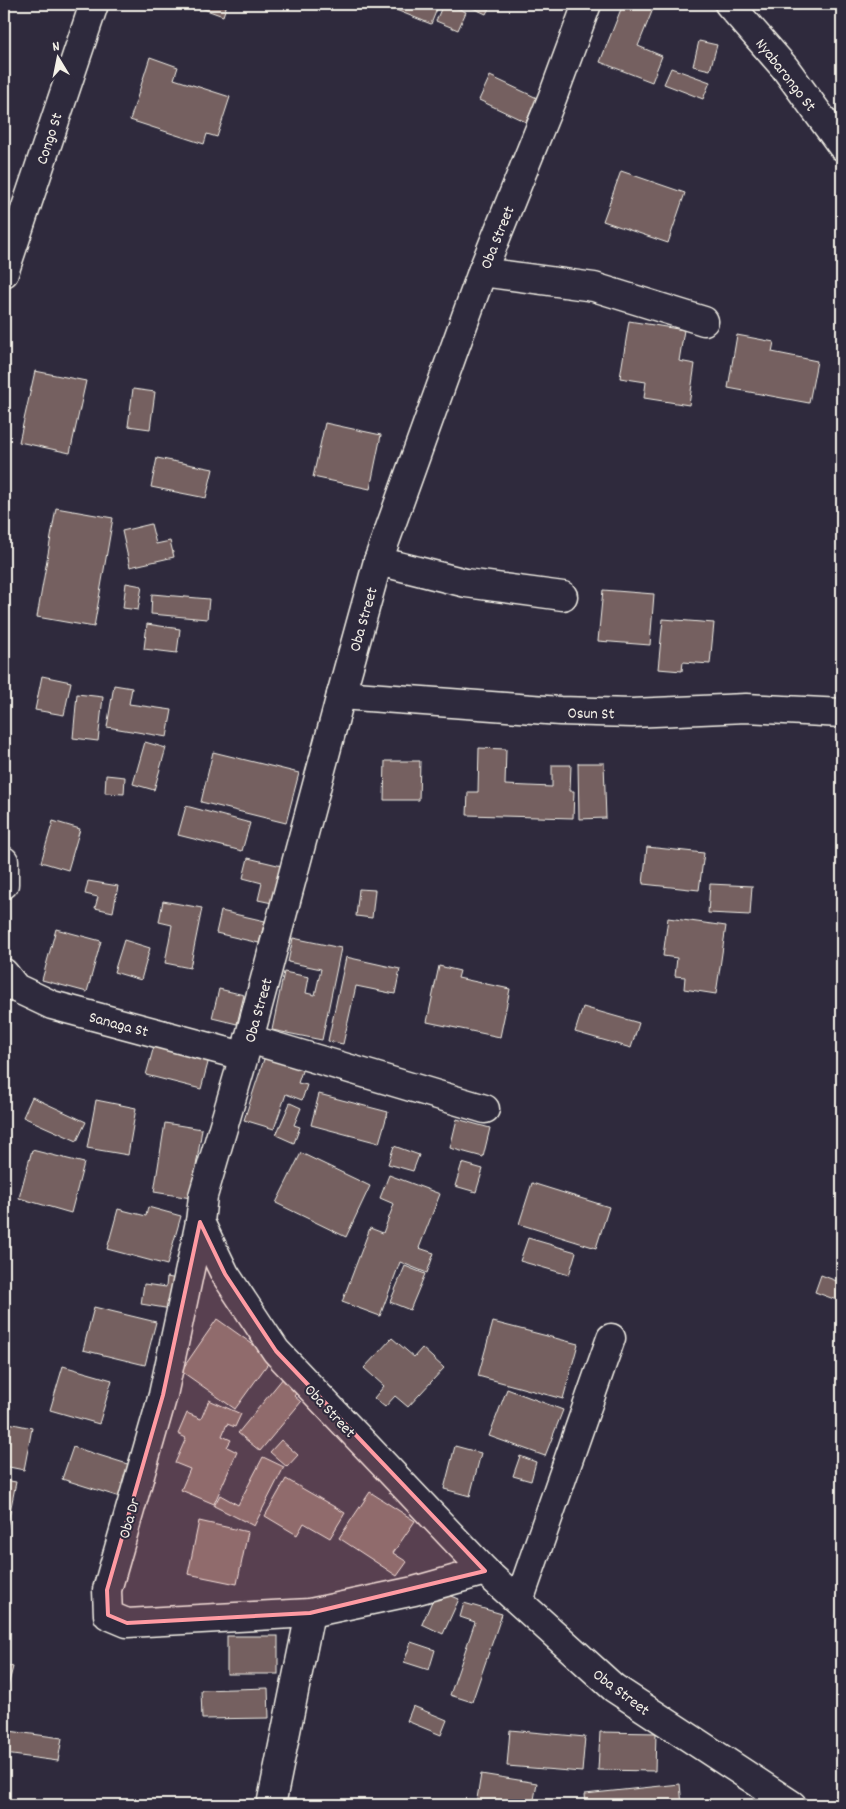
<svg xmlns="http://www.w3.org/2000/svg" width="846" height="1809" viewBox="0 0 846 1809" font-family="Dekko,sans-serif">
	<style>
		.building { fill: #746061; stroke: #f4f1e8 }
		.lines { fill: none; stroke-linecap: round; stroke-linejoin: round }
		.street-casing { stroke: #f4f1e8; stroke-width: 31 }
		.street { stroke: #2f2a3d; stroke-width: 28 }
		.marked { fill: #ff9aa2; fill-opacity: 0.2; stroke: #ff9aa2; stroke-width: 4; stroke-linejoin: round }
		.labels { text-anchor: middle; stroke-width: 4; stroke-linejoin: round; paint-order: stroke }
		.street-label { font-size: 16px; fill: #f4f1e8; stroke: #2f2a3d }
	</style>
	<rect width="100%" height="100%" fill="#2f2a3d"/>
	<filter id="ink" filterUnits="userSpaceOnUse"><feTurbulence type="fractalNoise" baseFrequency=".02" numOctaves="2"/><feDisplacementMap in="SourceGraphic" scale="10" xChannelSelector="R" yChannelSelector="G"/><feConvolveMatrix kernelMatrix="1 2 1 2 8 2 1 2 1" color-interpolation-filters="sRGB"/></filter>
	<g filter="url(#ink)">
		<g class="building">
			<path d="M190 4H227L223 16Z"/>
			<path d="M381 4H439L431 24Z"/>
			<path d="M443 4H448L466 12 458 30 436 21Z"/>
			<path d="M464 4H491L486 14Z"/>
			<path d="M623 4H655L638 46 662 56 652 82 600 62Z"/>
			<path d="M699 41 717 45 710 70 693 66Z"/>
			<path d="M150 57 178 67 174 79 230 97 217 137 207 134 204 144 130 120Z"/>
			<path d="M671 68 710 82 703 99 664 84Z"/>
			<path d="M490 76 537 98 526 122 479 100Z"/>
			<path d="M621 171 685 193 668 243 603 221Z"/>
			<path d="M629 321 684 330 679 361 695 364 689 405 644 398 646 382 620 378Z"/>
			<path d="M737 335 774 342 772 352 817 361 809 403 728 388Z"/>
			<path d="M35 371 86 381 70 453 19 442Z"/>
			<path d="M133 389 155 392 150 429 128 426Z"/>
			<path d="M325 423 381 435 370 489 313 477Z"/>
			<path d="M157 458 213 469 206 498 151 487Z"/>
			<path d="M56 508 113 518 94 627 37 617Z"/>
			<path d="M151 524 156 544 170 541 174 557 130 567 122 531Z"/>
			<path d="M126 583 142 586 138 610 123 608Z"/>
			<path d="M603 590 654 594 650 645 598 641Z"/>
			<path d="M152 594 209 599 207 619 151 614Z"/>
			<path d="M663 619 714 623 710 664 683 662 682 671 658 669Z"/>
			<path d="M147 624 180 629 177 653 144 649Z"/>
			<path d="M42 676 71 682 64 715 35 710Z"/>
			<path d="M114 685 132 688 129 704 172 710 167 737 107 727Z"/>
			<path d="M77 694 103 697 98 741 73 738Z"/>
			<path d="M145 742 166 748 154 790 133 784Z"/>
			<path d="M479 748 506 749 505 785 552 787V765H571L570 791H574L573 818 467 815 468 792H478Z"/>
			<path d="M213 752 299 773 286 823 201 802Z"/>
			<path d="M385 761H420L419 800H384Z"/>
			<path d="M578 763H604L606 818 579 819Z"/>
			<path d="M106 775 125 777 124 794 105 793Z"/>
			<path d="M186 806 250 823 242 851 178 835Z"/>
			<path d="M53 821 80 829 68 870 41 862Z"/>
			<path d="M647 847 704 853 699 890 643 884Z"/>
			<path d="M248 858 286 867 277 904 258 900 262 883 243 878Z"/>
			<path d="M88 881 118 886 113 912 95 908 98 897 85 894Z"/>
			<path d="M710 884 752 886 750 915 708 913Z"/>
			<path d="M359 889 375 890 372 918 356 916Z"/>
			<path d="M163 901 202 908 190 968 165 963 172 925 159 922Z"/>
			<path d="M221 911 265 921 259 943 216 933Z"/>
			<path d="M668 918 726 926 716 994 684 989 685 977 675 976 677 958 663 956Z"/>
			<path d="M56 929 101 941 87 992 42 980Z"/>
			<path d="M293 938 341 948 322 1040 272 1030 284 972 309 977 306 993 315 995 321 969 288 962Z"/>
			<path d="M124 940 150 948 141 980 114 972Z"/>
			<path d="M346 957 400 969 395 994 356 986 343 1044 328 1041Z"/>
			<path d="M439 966 460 971 458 978 510 989 500 1037 427 1022Z"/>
			<path d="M219 989 244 995 237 1024 212 1018Z"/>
			<path d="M583 1007 639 1023 631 1048 575 1032Z"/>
			<path d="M154 1046 209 1059 201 1089 146 1075Z"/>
			<path d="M266 1053 304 1065 298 1083 307 1085 302 1100 286 1094 274 1129 244 1120Z"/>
			<path d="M319 1094 388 1112 379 1143 311 1125Z"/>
			<path d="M32 1097 86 1122 77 1141 23 1117Z"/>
			<path d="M96 1100 136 1108 128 1155 87 1148Z"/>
			<path d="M290 1103 301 1108 294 1125 300 1127 294 1143 276 1135Z"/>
			<path d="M457 1119 490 1128 483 1157 450 1148Z"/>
			<path d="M165 1123 202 1129 191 1198 154 1192Z"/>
			<path d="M394 1146 419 1155 413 1171 388 1164Z"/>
			<path d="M32 1150 84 1163 71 1213 19 1198Z"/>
			<path d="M301 1153 370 1186 346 1237 276 1203Z"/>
			<path d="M462 1163 483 1169 476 1192 455 1186Z"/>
			<path d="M389 1175 440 1194 419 1248 434 1253 427 1273 400 1262 380 1316 342 1302 370 1228 383 1233 394 1204 380 1198Z"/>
			<path d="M532 1183 609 1207 596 1248 519 1224Z"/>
			<path d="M148 1207 181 1216 167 1265 107 1249 118 1209 146 1216Z"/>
			<path d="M528 1238 576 1252 569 1275 520 1261Z"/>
			<path d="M405 1266 425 1274 410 1310 390 1302Z"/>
			<path d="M821 1275 842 1283V1302L815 1292Z"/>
			<path d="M167 1277 182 1280 177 1310 141 1304 144 1284 166 1287Z"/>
			<path d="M94 1307 156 1322 145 1365 83 1350Z"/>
			<path d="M217 1319 272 1358 235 1409 181 1371Z"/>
			<path d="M493 1322 578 1344 563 1399 478 1376Z"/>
			<path d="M392 1338 414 1357 422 1348 444 1368 408 1407 395 1396 385 1407 374 1398 384 1386 364 1368Z"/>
			<path d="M63 1366 112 1380 99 1424 50 1410Z"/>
			<path d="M288 1372 303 1385 294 1396 301 1402 260 1451 238 1433Z"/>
			<path d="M507 1389 563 1410 545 1456 489 1436Z"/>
			<path d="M209 1400 241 1414 235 1427 227 1424 222 1436 231 1440 227 1447 237 1452 214 1504 181 1490 190 1469 175 1463 186 1438 178 1434 187 1413 201 1419Z"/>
			<path d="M4 1422 32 1428 24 1470 4 1466Z"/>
			<path d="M281 1440 298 1455 287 1467 270 1452Z"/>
			<path d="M455 1446 481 1453 470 1496 444 1489Z"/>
			<path d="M73 1447 134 1466 123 1498 62 1479Z"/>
			<path d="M520 1456 536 1462 531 1481 513 1476Z"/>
			<path d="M263 1457 284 1467 254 1526 214 1506 220 1495 238 1505Z"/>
			<path d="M286 1479 345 1513 330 1538 304 1523 297 1535 265 1516Z"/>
			<path d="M4 1480 16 1482 4 1542Z"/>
			<path d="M370 1492 415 1521 393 1553 407 1562 397 1576 339 1538Z"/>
			<path d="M199 1521 248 1532 237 1584 188 1574Z"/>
			<path d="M437 1590 459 1599 443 1634 422 1624Z"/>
			<path d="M464 1603 502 1614 472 1702 450 1695 475 1622 460 1617Z"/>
			<rect x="227" y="1636" width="51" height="38"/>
			<path d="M411 1642 435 1650 429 1670 404 1662Z"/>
			<path d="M4 1664 13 1667 8 1686 4 1684Z"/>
			<path d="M268 1688 269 1718 202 1719 201 1690Z"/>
			<path d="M413 1706 447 1720 441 1735 407 1721Z"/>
			<path d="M510 1730 585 1737 582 1772 507 1766Z"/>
			<path d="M9 1731 62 1738 58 1761 5 1754Z"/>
			<path d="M600 1732 656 1733 655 1771 598 1770Z"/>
			<path d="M481 1774 537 1783 533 1805H476Z"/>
			<path d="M680 1784 682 1805H586L585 1794Z"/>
		</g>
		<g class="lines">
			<g class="street-casing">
				<g id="street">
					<path d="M587 4 553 96 482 272 378 561 341 695 249 1039 203 1196 200 1222 225 1274 276 1351 485 1571 614 1688 792 1805"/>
					<path d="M729 4 785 68 842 146"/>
					<path d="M482 272 594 287 704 321"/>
					<path d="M4 273 94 4"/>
					<path d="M378 561 466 583 563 596"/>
					<path d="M341 695 560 711 632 713 746 708 842 713"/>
					<path d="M4 861V884"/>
					<path d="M4 973 16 988 52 1005 243 1056"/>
					<path d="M249 1039 485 1109"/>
					<path d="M200 1222 163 1395 107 1590 108 1615 127 1623 310 1613 414 1591 485 1571"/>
					<path d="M519 1601 611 1338"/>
					<path d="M271 1805 310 1613"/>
				</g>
			</g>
			<use href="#street" class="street"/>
		</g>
	</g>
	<path class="marked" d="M200 1222 225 1274 276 1351 485 1571 310 1613 127 1623 108 1615 107 1590 163 1395Z"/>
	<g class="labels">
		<g class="street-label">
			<text transform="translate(787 74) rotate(52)" y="6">Nyabarongo St</text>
			<text transform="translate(48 138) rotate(-72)" y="6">Congo St</text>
			<text transform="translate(496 237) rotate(-68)" y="6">Oba Street</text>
			<text transform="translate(362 619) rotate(-74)" y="6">Oba Street</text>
			<text transform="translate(591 712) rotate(1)" y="6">Osun St</text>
			<text transform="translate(257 1010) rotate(-74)" y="6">Oba Street</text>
			<text transform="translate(119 1023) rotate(15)" y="6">Sanaga St</text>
			<text transform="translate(331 1410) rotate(47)" y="6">Oba Street</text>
			<text transform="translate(128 1518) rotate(-74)" y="6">Oba Dr</text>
			<text transform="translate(622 1691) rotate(37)" y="6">Oba Street</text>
		</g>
	</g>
	<rect width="846" height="1809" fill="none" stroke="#2f2a3d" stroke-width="20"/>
	<rect x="10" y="10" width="826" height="1789" fill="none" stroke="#f4f1e8" stroke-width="2" filter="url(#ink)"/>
	<g transform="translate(58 58) rotate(350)" stroke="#2f2a3d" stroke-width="4" paint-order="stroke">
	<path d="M0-4L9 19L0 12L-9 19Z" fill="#f4f1e8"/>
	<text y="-8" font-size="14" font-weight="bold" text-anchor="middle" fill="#f4f1e8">N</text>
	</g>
</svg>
